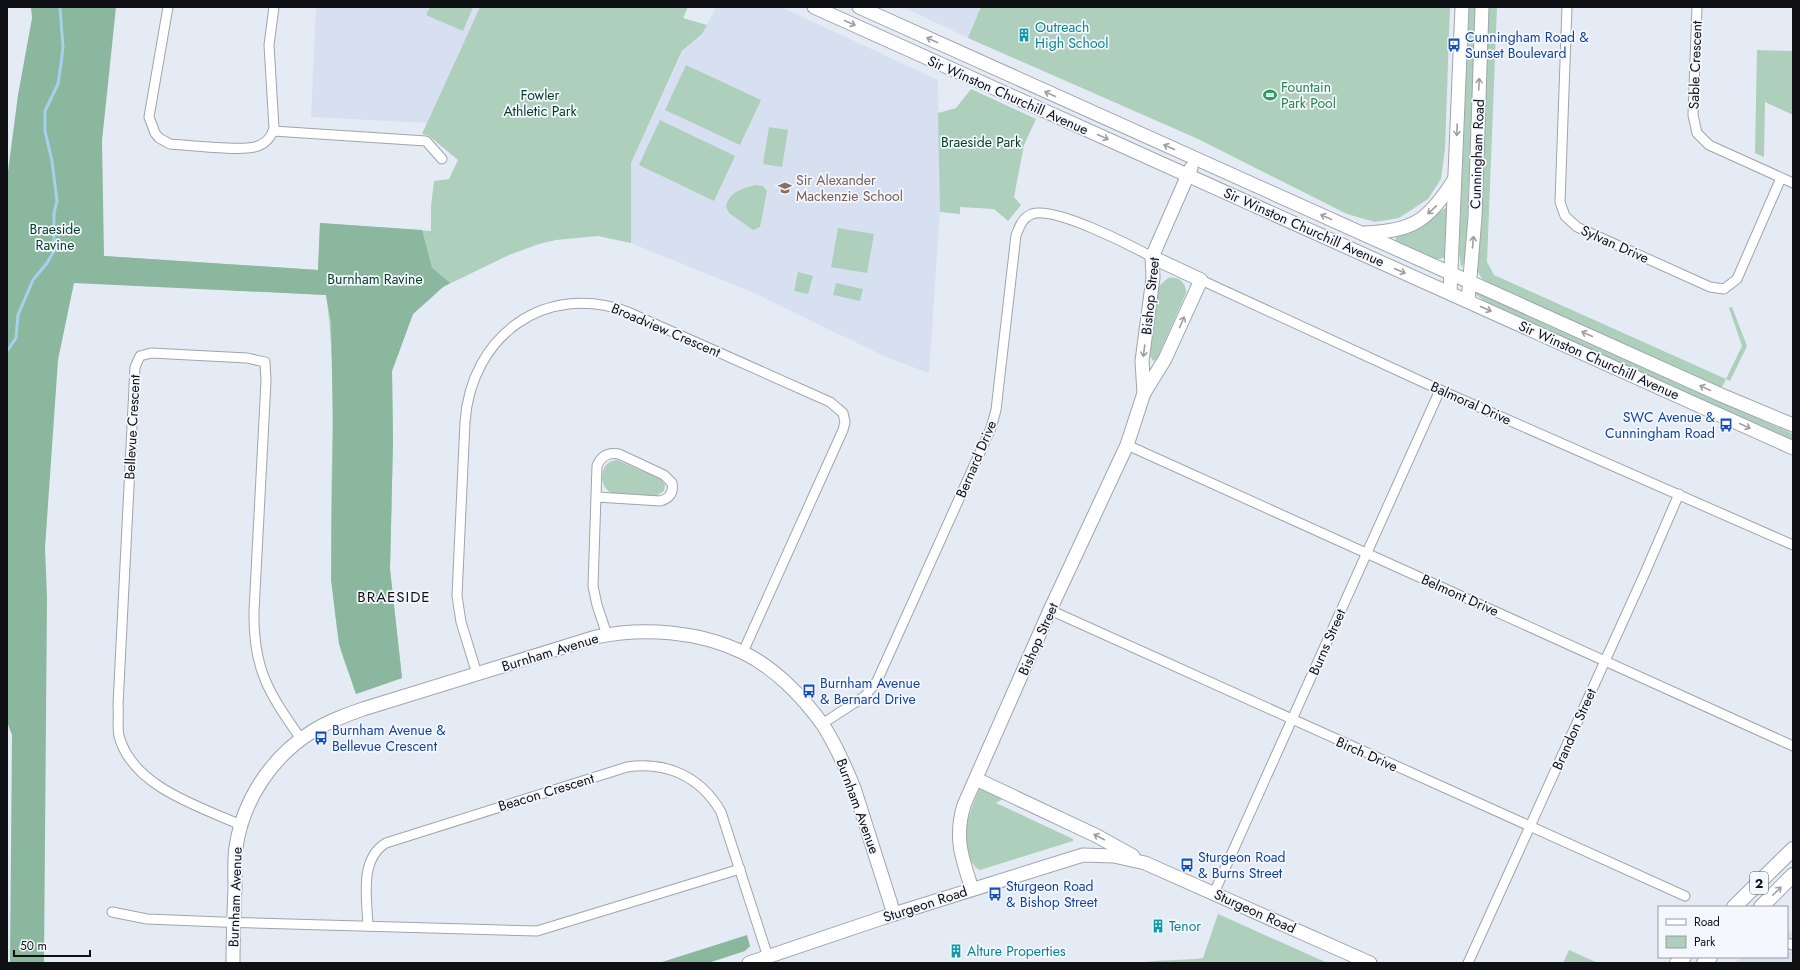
<svg xmlns="http://www.w3.org/2000/svg" width="1800" height="970" viewBox="0 0 1800 970" font-family="Jost,sans-serif">
	<style>
		.built { fill: #d6e0f1 }
		.green { fill: #adcfbb }
		.forest { fill: #8bb79e }
		.lines { fill: none; stroke-linecap: round; stroke-linejoin: round }
		.stream { stroke: #a6d1ec; stroke-width: 3 }
		.street-casing { stroke: #9fa4ae; stroke-width: 11 }
		.secondary-casing { stroke: #9fa4ae; stroke-width: 15 }
		.primary-casing { stroke: #9fa4ae; stroke-width: 16 }
		.street { stroke: #fff; stroke-width: 9 }
		.secondary { stroke: #fff; stroke-width: 13 }
		.primary { stroke: #fff; stroke-width: 14 }
		.oneway { stroke: #9f9fa1 }
		.labels { text-anchor: middle; stroke-width: 3.5; stroke-linejoin: round; paint-order: stroke }
		.shield { fill: #f4f8fe; stroke: #54565a; stroke-width: 1 }
		.shield-label { font-size: 13px; font-weight: bold; fill: #0f1014 }
		.culture-label { font-size: 14px; fill: #0d838f; stroke: #f4f8fe; text-anchor: start }
		.transit-label { font-size: 14px; fill: #164399; stroke: #f4f8fe; text-anchor: start }
		.street-label { font-size: 14px; fill: #0f1014; stroke: #f4f8fe }
		.leisure-label { font-size: 14px; fill: #27864d; stroke: #f4f8fe; text-anchor: start }
		.park-label { font-size: 14px; fill: #013d25; stroke: #f4f8fe }
		.education-label { font-size: 14px; fill: #785e54; stroke: #f4f8fe; text-anchor: start }
		.neighbourhood-label { font-size: 15px; letter-spacing: 1px; fill: #0f1014; stroke: #f4f8fe }
	</style>
	<rect width="100%" height="100%" fill="#e5ebf5"/>
	<g class="built">
		<path d="M316 7H480L427 123 311 117Z"/>
		<path d="M716 7H781L938 80 940 212 929 373 886 357 754 293 631 243V163L683 51 702 34Z"/>
		<path d="M903 7H1083L1081 87 968 38Z"/>
		<path d="M1787 930 1793 932V963H1735L1741 957H1787Z"/>
	</g>
	<g class="green">
		<path d="M430 7H473L463 31 426 15Z"/>
		<path d="M480 7H688L683 18 707 25 702 34 682 51 631 163V243L598 236 556 240 539 244 509 255 443 287 413 314 392 371 393 441 390 569 402 678 356 694C351 677 342 659 339 642 320 527 343 410 326 295L93 283 104 256 318 270 320 223 431 231V206L434 181 449 179 458 160 428 135 422 134Z"/>
		<path d="M981 7H1450L1445 149 1441 179 1428 199 1399 218 1375 222 1347 214 1198 139 968 38Z"/>
		<path d="M1469 7H1476L1466 254 1463 265 1461 267 1459 252Z"/>
		<path d="M1487 7H1497L1487 262 1494 275 1726 379 1742 346 1729 308 1732 307 1747 346 1730 381 1726 379 1721 389 1488 284 1483 280 1478 272Z"/>
		<path d="M1757 50 1793 51V115L1765 102 1764 157 1755 153Z"/>
		<path d="M686 65 761 100 740 145 665 110Z"/>
		<path d="M971 89 1036 119 1024 145 1014 197 1021 205 1008 221 994 209 960 207V214L940 212 938 113 956 108Z"/>
		<path d="M660 120 735 156 714 201 639 165Z"/>
		<path d="M769 127 788 130 782 167 763 164Z"/>
		<path d="M755 185 763 186 767 191 760 227 753 230 729 213 726 207C729 192 741 189 755 185Z"/>
		<path d="M1448 206 1446 255 1443 258 1435 260 1395 241 1397 235 1429 220Z"/>
		<path d="M838 228 874 234 867 273 831 267Z"/>
		<path d="M798 272 813 276 808 294 794 291Z"/>
		<path d="M1168 278C1178 276 1186 282 1186 293L1157 359 1153 361 1150 356 1159 286Z"/>
		<path d="M836 283 863 289 860 301 833 295Z"/>
		<path d="M1472 289 1793 434V441L1488 304 1473 292Z"/>
		<path d="M617 460 661 479 665 485 664 491 656 496 615 494C597 490 598 461 617 460Z"/>
		<path d="M980 787 1004 798 996 803 1073 839V841L980 870C973 867 970 859 968 852 963 824 970 813 980 787Z"/>
		<path d="M1218 914 1323 961 1327 963H1139C1160 959 1182 961 1203 958Z"/>
		<path d="M1569 950 1598 963H1563Z"/>
	</g>
	<g class="forest">
		<path d="M31 7H116L102 141 104 256 318 270 320 223 422 230 432 268 450 283 443 287 413 314 392 371 393 441 390 569 402 678 356 694 339 644 331 580 333 426 331 322 326 295 74 283 58 360 45 548 47 597 44 963H10L12 735 7 722V179L18 95 32 18Z"/>
		<path d="M747 935 750 946 745 951 708 963H659Z"/>
	</g>
	<g class="lines">
		<path class="stream" d="M7 351 16 338 18 315 33 280 47 263 54 251V213L57 201 52 161 45 131V111L58 84 61 64 63 47 60 7"/>
		<g class="street-casing">
			<g id="street">
				<path d="M168 7 149 117 155 133 159 138 170 144C187 145 245 152 258 146 266 143 272 136 274 128L269 45 274 7"/>
				<path d="M1567 7 1560 202 1565 216 1577 227 1710 287 1724 289 1737 279 1781 178"/>
				<path d="M1697 7 1693 115 1697 133 1709 145 1793 183"/>
				<path d="M273 131 426 141 442 159"/>
				<path d="M1201 280 1440 390 1793 545"/>
				<path d="M1127 445 1793 746"/>
				<path d="M597 497 660 501C669 499 674 493 672 483L664 475 619 454C608 452 601 456 597 466L593 586 597 605 607 635"/>
				<path d="M1050 610 1685 896"/>
				<path d="M477 674 461 622 457 596 465 422C471 336 545 281 628 312L830 402 843 413 845 422 843 430 743 652"/>
				<path d="M822 724 865 696 877 681 991 428 996 410 1016 235C1020 226 1022 218 1032 214 1054 206 1130 245 1152 257"/>
				<path d="M241 825C198 806 132 786 119 736 117 726 119 715 118 705L135 367 140 356 151 353 247 358 265 362 266 381 254 611C253 670 269 693 301 739"/>
				<path d="M1214 893 1440 390"/>
				<path d="M112 912 147 919 221 922 537 931 740 869"/>
				<path d="M368 926C367 899 359 859 386 843L627 767C667 761 701 777 721 812L768 957"/>
				<path d="M1787 943 1793 945"/>
				<path d="M1468 963 1644 575 1679 494"/>
			</g>
		</g>
		<g class="secondary-casing">
			<g id="secondary">
				<path d="M814 7 1793 448"/>
				<path d="M859 7 1721 395 1793 425"/>
				<path d="M1365 233C1413 231 1428 221 1454 180"/>
				<path d="M1450 293 1462 7"/>
				<path d="M1468 301 1475 217 1482 7"/>
				<path d="M1144 393 1142 361 1153 278 1152 257 1191 168"/>
				<path d="M976 779 1097 836 1133 856"/>
				<path d="M972 889C962 858 954 838 964 805L1050 610 1127 445 1144 393 1165 359 1201 280 1152 257"/>
				<path d="M233 963C233 938 234 912 235 887 235 874 234 860 236 847 243 800 272 756 313 731 329 721 346 715 363 709L596 637C643 627 698 631 742 652 774 667 803 697 823 725 836 745 845 766 854 788L894 914"/>
				<path d="M749 963 894 914 1083 855 1114 856 1145 863 1370 963"/>
			</g>
		</g>
		<g class="primary-casing">
			<g id="primary">
				<path d="M1734 907 1793 849"/>
				<path d="M1761 907 1793 875"/>
				<path d="M1677 963 1684 957"/>
				<path d="M1704 963 1710 957"/>
			</g>
		</g>
		<use href="#street" class="street"/>
		<use href="#secondary" class="secondary"/>
		<use href="#primary" class="primary"/>
	</g>
	<defs><path id="oneway-shaft" d="M-6 0H5M1.5-3L5.5 0L1.5 3" fill="none" stroke-width="1.6" stroke-linecap="round" stroke-linejoin="round"/></defs>
	<g class="oneway">
		<use href="#oneway-shaft" transform="translate(850 23) rotate(24)"/>
		<use href="#oneway-shaft" transform="translate(932 40) rotate(-156)"/>
		<use href="#oneway-shaft" transform="translate(1479 84) rotate(-88)"/>
		<use href="#oneway-shaft" transform="translate(1050 94) rotate(-156)"/>
		<use href="#oneway-shaft" transform="translate(1457 130) rotate(92)"/>
		<use href="#oneway-shaft" transform="translate(1103 137) rotate(24)"/>
		<use href="#oneway-shaft" transform="translate(1169 147) rotate(-156)"/>
		<use href="#oneway-shaft" transform="translate(1432 210) rotate(137)"/>
		<use href="#oneway-shaft" transform="translate(1326 217) rotate(-156)"/>
		<use href="#oneway-shaft" transform="translate(1473 242) rotate(-85)"/>
		<use href="#oneway-shaft" transform="translate(1400 271) rotate(24)"/>
		<use href="#oneway-shaft" transform="translate(1486 309) rotate(24)"/>
		<use href="#oneway-shaft" transform="translate(1182 322) rotate(-66)"/>
		<use href="#oneway-shaft" transform="translate(1587 334) rotate(-156)"/>
		<use href="#oneway-shaft" transform="translate(1144 351) rotate(97)"/>
		<use href="#oneway-shaft" transform="translate(1705 388) rotate(-155)"/>
		<use href="#oneway-shaft" transform="translate(1745 426) rotate(25)"/>
		<use href="#oneway-shaft" transform="translate(1099 837) rotate(-152)"/>
		<use href="#oneway-shaft" transform="translate(1777 891) rotate(-45)"/>
	</g>
	<defs>
		<g id="building-bare" transform="scale(1.08)"><path d="M-4-6H4V6H1V3H-1V6H-4ZM-2.5-4.3h1.7v1.8h-1.7ZM.8-4.3h1.7v1.8H.8ZM-2.5-1h1.7V.8h-1.7ZM.8-1h1.7V.8H.8Z" fill="#0f9aa8" stroke="#f4f8fe" stroke-width="2.5" paint-order="stroke"/></g>
		<g id="bus-bare" transform="scale(1.08)"><path d="M-5-6H5V4H4V6H2V4H-2V6H-4V4H-5ZM-3.5-4V0h7V-4ZM-3.5 1.2v1.5H-2V1.2ZM2 1.2v1.5H3.5V1.2Z" fill="#1a4fb4" stroke="#f4f8fe" stroke-width="2.5" paint-order="stroke"/></g>
		<g id="stadium-bare" transform="scale(1.08)"><path d="M0-5a6.5 5 0 1 0 0 10a6.5 5 0 1 0 0-10ZM-3.5-1.8h7v3.6h-7Z" fill="#2e9e5b" stroke="#f4f8fe" stroke-width="2.5" paint-order="stroke"/></g>
		<g id="school-bare" transform="scale(1.08)"><path d="M0-5L7-2L0 1L-7-2ZM-4 1L0 2.5L4 1V4Q0 6-4 4Z" fill="#8d6e63" stroke="#f4f8fe" stroke-width="2.5" paint-order="stroke"/></g>
	</defs>
	<g fill-rule="evenodd">
		<use href="#building-bare" x="1024" y="35"/>
		<use href="#bus-bare" x="1454" y="45"/>
		<use href="#stadium-bare" x="1270" y="95"/>
		<use href="#school-bare" x="785" y="188"/>
		<use href="#bus-bare" x="1726" y="425"/>
		<use href="#bus-bare" x="809" y="691"/>
		<use href="#bus-bare" x="321" y="738"/>
		<use href="#bus-bare" x="1187" y="865"/>
		<use href="#bus-bare" x="995" y="894"/>
		<use href="#building-bare" x="1158" y="926"/>
		<use href="#building-bare" x="956" y="951"/>
	</g>
	<g class="labels">
		<rect class="shield" x="1750" y="872" width="18" height="22" rx="3"/>
		<g class="shield-label">
			<text x="1759" y="888">2</text>
		</g>
		<g class="culture-label">
			<text x="1035" y="32">Outreach<tspan x="1035" dy="16">High School</tspan></text>
			<text x="1169" y="931">Tenor</text>
			<text x="967" y="956">Alture Properties</text>
		</g>
		<g class="transit-label">
			<text x="1465" y="42">Cunningham Road &amp;<tspan x="1465" dy="16">Sunset Boulevard</tspan></text>
			<text x="1715" y="422" text-anchor="end">SWC Avenue &amp;<tspan x="1715" dy="16">Cunningham Road</tspan></text>
			<text x="820" y="688">Burnham Avenue<tspan x="820" dy="16">&amp; Bernard Drive</tspan></text>
			<text x="332" y="735">Burnham Avenue &amp;<tspan x="332" dy="16">Bellevue Crescent</tspan></text>
			<text x="1198" y="862">Sturgeon Road<tspan x="1198" dy="16">&amp; Burns Street</tspan></text>
			<text x="1006" y="891">Sturgeon Road<tspan x="1006" dy="16">&amp; Bishop Street</tspan></text>
		</g>
		<g class="street-label">
			<text transform="translate(1695 65) rotate(-88)" y="5">Sable Crescent</text>
			<text transform="translate(1008 95) rotate(24)" y="5">Sir Winston Churchill Avenue</text>
			<text transform="translate(1477 154) rotate(-88)" y="5">Cunningham Road</text>
			<text transform="translate(1304 227) rotate(24)" y="5">Sir Winston Churchill Avenue</text>
			<text transform="translate(1615 244) rotate(24)" y="5">Sylvan Drive</text>
			<text transform="translate(1150 296) rotate(-84)" y="5">Bishop Street</text>
			<text transform="translate(666 330) rotate(23)" y="5">Broadview Crescent</text>
			<text transform="translate(1599 360) rotate(24)" y="5">Sir Winston Churchill Avenue</text>
			<text transform="translate(1471 403) rotate(24)" y="5">Balmoral Drive</text>
			<text transform="translate(132 427) rotate(-87)" y="5">Bellevue Crescent</text>
			<text transform="translate(976 459) rotate(-67)" y="5">Bernard Drive</text>
			<text transform="translate(1460 595) rotate(24)" y="5">Belmont Drive</text>
			<text transform="translate(1038 639) rotate(-66)" y="5">Bishop Street</text>
			<text transform="translate(1327 642) rotate(-66)" y="5">Burns Street</text>
			<text transform="translate(550 652) rotate(-17)" y="5">Burnham Avenue</text>
			<text transform="translate(1574 729) rotate(-66)" y="5">Brandon Street</text>
			<text transform="translate(1367 754) rotate(24)" y="5">Birch Drive</text>
			<text transform="translate(546 792) rotate(-17)" y="5">Beacon Crescent</text>
			<text transform="translate(858 806) rotate(70)" y="5">Burnham Avenue</text>
			<text transform="translate(235 897) rotate(-88)" y="5">Burnham Avenue</text>
			<text transform="translate(925 904) rotate(-18)" y="5">Sturgeon Road</text>
			<text transform="translate(1255 911) rotate(24)" y="5">Sturgeon Road</text>
		</g>
		<g class="leisure-label">
			<text x="1281" y="92">Fountain<tspan x="1281" dy="16">Park Pool</tspan></text>
		</g>
		<g class="park-label">
			<text x="540" y="100">Fowler<tspan x="540" dy="16">Athletic Park</tspan></text>
			<text x="981" y="147">Braeside Park</text>
			<text x="55" y="234">Braeside<tspan x="55" dy="16">Ravine</tspan></text>
			<text x="375" y="284">Burnham Ravine</text>
		</g>
		<g class="education-label">
			<text x="796" y="185">Sir Alexander<tspan x="796" dy="16">Mackenzie School</tspan></text>
		</g>
		<g class="neighbourhood-label">
			<text x="394" y="602">BRAESIDE</text>
		</g>
	</g>
	<rect width="1800" height="970" fill="none" stroke="#0f1014" stroke-width="16"/>
	<rect x="1658" y="906" width="130" height="52" fill="#f4f8fe" stroke="#989ba0"/>
	<rect x="1666" y="919" width="20" height="6" fill="#ffffff" stroke="#989ba0"/>
	<text x="1694" y="926" font-size="12" fill="#0f1014">Road</text>
	<rect x="1666" y="936" width="20" height="12" fill="#adcfbb" stroke="#989ba0"/>
	<text x="1694" y="946" font-size="12" fill="#0f1014">Park</text>
	<path d="M14 950v6h76v-6" fill="none" stroke="#0f1014" stroke-width="2"/>
	<text x="20" y="950" font-size="12" fill="#0f1014" stroke="#f4f8fe" stroke-width="3" paint-order="stroke">50 m</text>
</svg>
